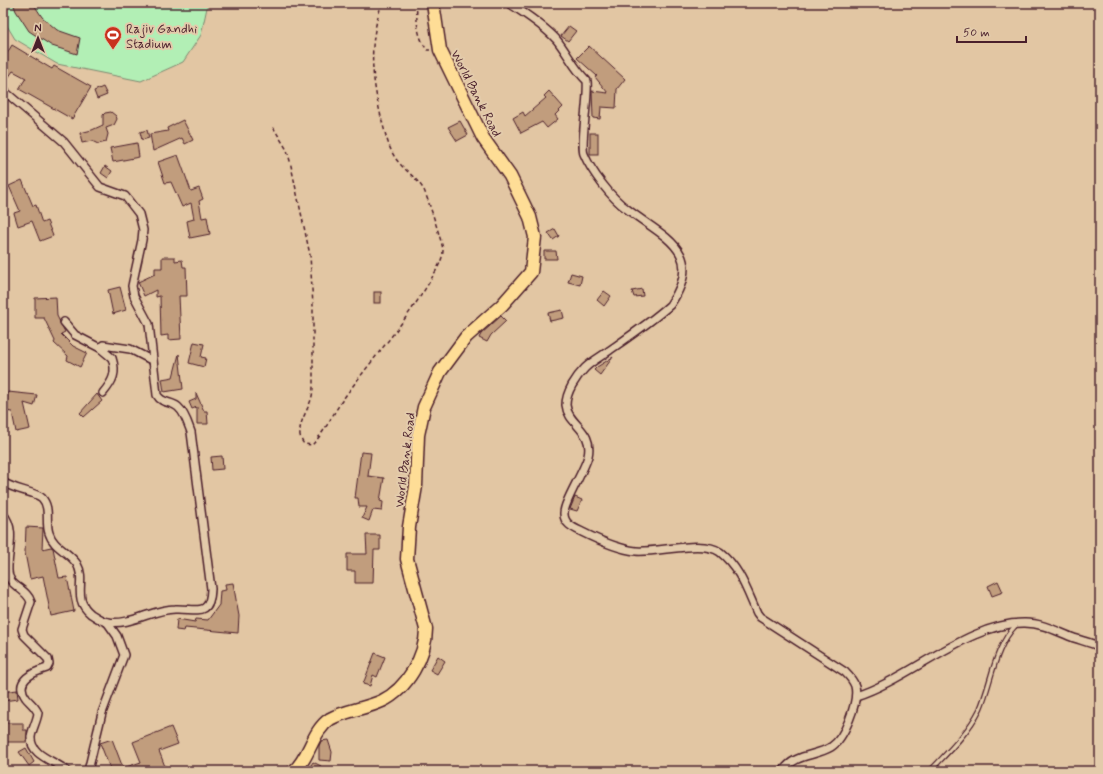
<svg xmlns="http://www.w3.org/2000/svg" width="1103" height="774" viewBox="0 0 1103 774" font-family="Mynerve,sans-serif">
	<style>
		.green { fill: #b2efb5; stroke: #7e8770 }
		.building { fill: #c19d7d; stroke: #4a1f2b }
		.lines { fill: none; stroke-linecap: round; stroke-linejoin: round }
		.service-casing { stroke: #4a1f2b; stroke-width: 6 }
		.minor-casing { stroke: #4a1f2b; stroke-width: 10 }
		.primary-casing { stroke: #4a1f2b; stroke-width: 15 }
		.path { stroke: #4a1f2b; stroke-width: 1.5; stroke-dasharray: 4 3; stroke-linecap: butt }
		.service { stroke: #e3cbab; stroke-width: 3.5 }
		.minor { stroke: #e3cbab; stroke-width: 7 }
		.primary { stroke: #fedd96; stroke-width: 12 }
		.labels { text-anchor: middle; stroke-width: 4; stroke-linejoin: round; paint-order: stroke }
		.poi-label { font-size: 13px; fill: #4a1f2b; stroke: #e3cbab; text-anchor: start }
		.street-label { font-size: 13px; fill: #4a1f2b; stroke: #e3cbab }
	</style>
	<rect width="100%" height="100%" fill="#e2c6a3"/>
	<filter id="ink" filterUnits="userSpaceOnUse"><feTurbulence type="fractalNoise" baseFrequency=".025" numOctaves="2"/><feDisplacementMap in="SourceGraphic" scale="8" xChannelSelector="R" yChannelSelector="G"/><feConvolveMatrix kernelMatrix="1 2 1 2 8 2 1 2 1" color-interpolation-filters="sRGB"/></filter>
	<g filter="url(#ink)">
		<path class="green" d="M3 3H208L201 35 183 62 141 81 57 64 15 39 3 19Z"/>
		<g class="building">
			<path d="M13 3H33L42 17 57 30 80 38 77 54 52 46 29 31 16 11Z"/>
			<path d="M569 26 576 31 568 41 561 36Z"/>
			<path d="M12 45 52 69 54 66 91 87 72 119 19 89 26 78 13 71 3 85V60Z"/>
			<path d="M589 46 625 79 617 89 616 108 601 107 600 119 593 118 592 91 608 93 595 77 597 76 577 58Z"/>
			<path d="M103 87 107 95 97 99 94 91Z"/>
			<path d="M549 91 563 107 555 115 558 119 547 128 542 122 521 133 513 118 523 112 525 116 546 98 544 96Z"/>
			<path d="M111 112 116 116 117 119 114 125 106 128 108 134 106 142 98 144 92 141 82 143 80 133 92 130 103 125V115L105 113Z"/>
			<path d="M183 120 193 140 185 144 182 138 153 151 150 134 168 131 167 128Z"/>
			<path d="M460 121 468 135 457 141 448 127Z"/>
			<path d="M147 130 149 138 142 140 140 132Z"/>
			<rect x="590" y="133" width="8" height="21"/>
			<path d="M137 143 139 157 113 162 110 148Z"/>
			<path d="M178 155 191 191 199 188 203 199 199 201 202 218 207 217 210 234 190 238 187 221 194 219 191 203 182 207 171 182 165 183 158 162Z"/>
			<path d="M105 166 112 171 108 178 101 173Z"/>
			<path d="M22 180 33 206 36 205 42 223 47 221 53 236 40 241 32 221 18 226 14 213 20 211 9 186Z"/>
			<path d="M555 229 559 236 553 240 548 233Z"/>
			<path d="M544 251H556L557 259H544Z"/>
			<path d="M162 257H175V261L182 260 183 267H186L187 296H179L181 339 168 340V335L161 336 160 296 156 297V290L144 296 138 282 155 274V268H162Z"/>
			<path d="M571 273 582 276 580 285 568 282Z"/>
			<path d="M120 287 126 310 113 314 108 290Z"/>
			<path d="M642 289 643 296 634 297 632 291Z"/>
			<path d="M604 291 611 296 604 306 597 300Z"/>
			<rect x="374" y="292" width="7" height="11"/>
			<path d="M56 297 57 316 65 332 61 334 73 346 87 353 80 367 67 360 68 356 54 343 55 341 44 318H35V298Z"/>
			<path d="M562 310 564 318 550 321 548 313Z"/>
			<path d="M501 316 506 321 491 335 487 342 479 338 481 334Z"/>
			<path d="M194 342 204 344 201 357 206 358 204 367 189 363Z"/>
			<path d="M179 354 183 389 164 392 162 379 173 377Z"/>
			<path d="M613 357 600 375 594 370 597 367Z"/>
			<path d="M8 392 37 395 34 406 24 403 30 429 16 432 12 412 5 411Z"/>
			<path d="M196 393 204 411H207L208 424H197V407L192 409 189 402 196 399Z"/>
			<path d="M97 394 102 401 84 417 80 413Z"/>
			<path d="M361 452 371 453 368 476 384 478 380 501 383 502 382 511 373 510 369 521 362 518 367 507H359L358 498H355Z"/>
			<path d="M222 456 223 469 212 470 211 457Z"/>
			<path d="M575 497 582 500 577 511 570 509Z"/>
			<path d="M26 527 43 528 42 549 51 547 53 548 59 578 67 577 74 611 51 616 43 576 30 579 25 553Z"/>
			<path d="M366 535H380V550H374L373 583H355V571H347V554H367Z"/>
			<path d="M998 581 1003 592 992 596 988 586Z"/>
			<path d="M233 583 239 616 238 633 185 628 184 631 176 630 177 619 195 622 196 619 208 620 219 605 220 591 226 590 225 584Z"/>
			<path d="M375 653 385 657 377 677 373 675 370 686 363 684Z"/>
			<path d="M438 656 445 661 437 674 430 670Z"/>
			<path d="M17 690 18 699 3 701V692Z"/>
			<path d="M3 723H23V730H27V742H3Z"/>
			<path d="M171 727 178 744 159 751 166 769 161 771H111L100 743 112 739 123 768 141 762 133 742Z"/>
			<path d="M328 740 332 752 331 761 319 760V746L321 741Z"/>
			<path d="M26 748 34 762 29 766 19 752Z"/>
			<path d="M313 762 321 766 318 771H307Z"/>
		</g>
		<g class="lines">
			<g class="service-casing">
				<path id="service" d="M930 771C948 752 968 733 980 709 992 681 994 648 1016 625"/>
			</g>
			<g class="minor-casing">
				<g id="minor">
					<path d="M509 3C525 14 542 24 556 39 567 52 574 69 587 81 589 97 580 144 584 154 591 171 611 198 627 209 663 237 707 251 670 305 652 321 630 336 610 350 602 356 592 361 585 368 576 377 566 392 566 405 568 425 594 430 588 456 585 470 563 503 564 514 564 524 574 528 582 532 598 540 618 549 636 551 658 553 703 539 720 552 740 568 747 591 757 613L760 617 845 672C849 676 853 680 855 686 859 702 844 739 831 747 814 757 796 753 783 771"/>
					<path d="M3 90 64 142 100 187 125 196 139 214 143 230 142 240 132 286 134 296 149 324 157 395C162 404 171 401 178 407 185 413 188 424 191 432L211 589C210 618 196 608 175 609 152 609 131 626 107 622 101 621 96 617 91 614 71 598 87 581 77 564 69 552 53 547 49 533 45 521 51 508 42 498 36 492 14 490 3 482"/>
					<path d="M64 322 75 335 100 348"/>
					<path d="M103 393C113 381 117 373 112 358L100 348 103 345 130 349 153 361"/>
					<path d="M3 514C17 530 7 552 8 571 8 587 27 588 31 602L22 629 24 635 48 659 49 664 47 668C34 672 13 680 26 698 30 703 35 706 38 713 37 721 32 729 31 737 30 756 56 761 67 771"/>
					<path d="M856 696C910 679 969 622 1025 623 1043 623 1058 632 1074 638 1083 641 1092 643 1100 647"/>
					<path d="M88 771 102 713 124 655 117 636 107 622"/>
				</g>
			</g>
			<g class="primary-casing">
				<path id="primary" d="M294 771C310 757 312 731 330 719 343 711 368 708 382 701 407 689 426 656 426 629L407 559 409 527 416 486 418 435 424 407 440 372 466 337 502 305 531 272 535 237 530 217 510 176 483 138 440 50 433 3"/>
			</g>
			<g class="path">
				<path d="M417 3C416 20 417 36 427 50H430"/>
				<path d="M273 127 287 150 290 161 310 255 313 306V383C313 388 313 392 312 396 309 411 292 429 304 444L312 445C325 432 333 413 344 398 373 358 405 323 430 281 435 272 443 261 443 250 443 245 427 196 424 190 417 178 404 170 396 159 389 149 386 136 383 125 372 81 367 47 382 3"/>
			</g>
			<use href="#service" class="service"/>
			<use href="#minor" class="minor"/>
			<use href="#primary" class="primary"/>
		</g>
	</g>
	<defs>
		<g id="stadium-pin" transform="scale(0.9)"><path d="M0 17L-7.5 6A9.5 9.5 0 1 1 7.5 6Z" fill="#c8321e" stroke="#e3cbab"/><path d="M0-5a6.5 5 0 1 0 0 10a6.5 5 0 1 0 0-10ZM-3.5-1.8h7v3.6h-7Z" fill="#fff"/></g>
	</defs>
	<g fill-rule="evenodd">
		<use href="#stadium-pin" x="113" y="35"/>
	</g>
	<g class="labels">
		<g class="poi-label">
			<text x="126" y="33">Rajiv Gandhi<tspan x="126" dy="15">Stadium</tspan></text>
		</g>
		<g class="street-label">
			<text transform="translate(477 93) rotate(63)" y="5">World Bank Road</text>
			<text transform="translate(404 460) rotate(-83)" y="5">World Bank Road</text>
		</g>
	</g>
	<rect width="1103" height="774" fill="none" stroke="#e3cbab" stroke-width="16"/>
	<rect x="8" y="8" width="1087" height="758" fill="none" stroke="#4a1f2b" stroke-width="1.5" filter="url(#ink)"/>
	<g transform="translate(38 38)" stroke="#e3cbab" stroke-width="3" paint-order="stroke">
	<path d="M0-3L7 15L0 10L-7 15Z" fill="#4a1f2b"/>
	<text y="-6" font-size="11" font-weight="bold" text-anchor="middle" fill="#4a1f2b">N</text>
	</g>
	<path d="M957 36v6h69v-6" fill="none" stroke="#4a1f2b" stroke-width="2"/>
	<text x="963" y="36" font-size="12" fill="#4a1f2b" stroke="#e3cbab" stroke-width="3" paint-order="stroke">50 m</text>
</svg>
